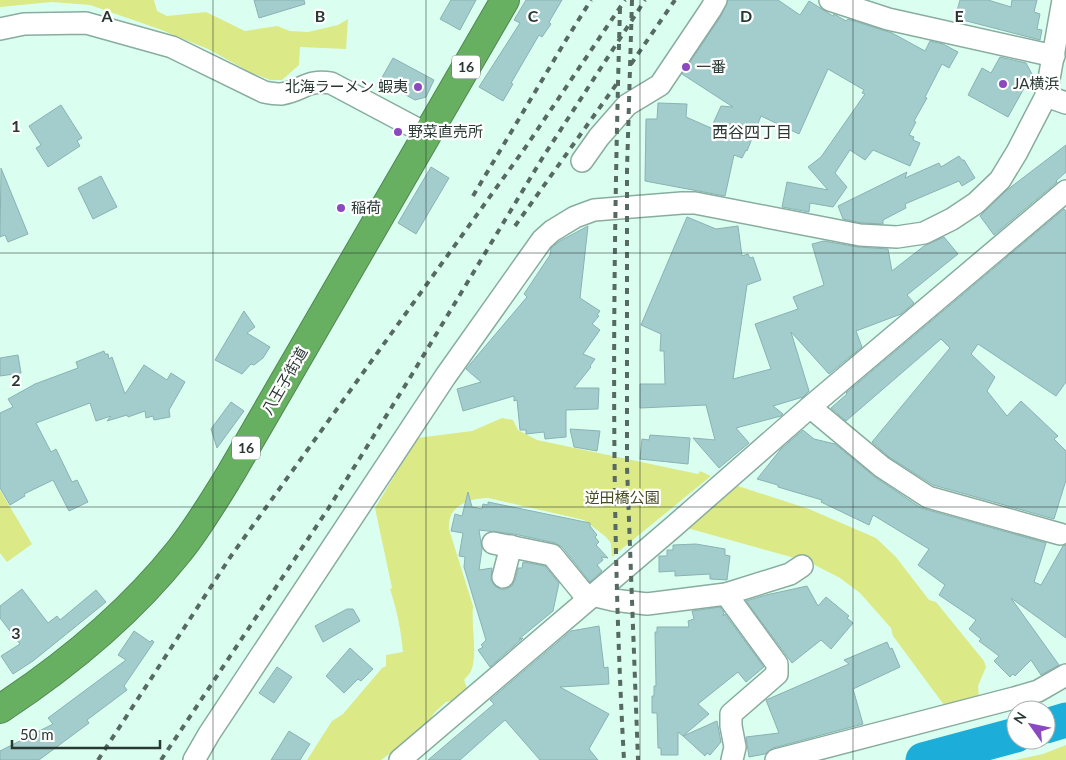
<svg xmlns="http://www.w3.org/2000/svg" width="1066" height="760" viewBox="0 0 1066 760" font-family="Lato,'Noto Sans JP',sans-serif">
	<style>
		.green { fill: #dce987 }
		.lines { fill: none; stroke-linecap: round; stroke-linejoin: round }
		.river { stroke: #1caed9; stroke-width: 35 }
		.building { fill: #a3cccc; stroke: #8ab2b2 }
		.minor-casing { stroke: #89ac9f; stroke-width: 24 }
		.highway-casing { stroke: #518651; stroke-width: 30 }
		.minor { stroke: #fff; stroke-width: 21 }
		.highway { stroke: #67b062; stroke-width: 28 }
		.rail { stroke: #566a62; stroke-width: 4; stroke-dasharray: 6 6; stroke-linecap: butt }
		.grid { fill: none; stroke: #293832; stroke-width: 1; stroke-opacity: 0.55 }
		.poi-dot { fill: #8a49be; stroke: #fff; stroke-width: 2 }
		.labels { text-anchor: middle; stroke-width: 4.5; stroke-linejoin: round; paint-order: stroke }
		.shield { fill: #fff; stroke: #697470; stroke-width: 1 }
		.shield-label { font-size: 14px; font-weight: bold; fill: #293832 }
		.poi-label { font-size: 15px; fill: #293832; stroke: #fff; text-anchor: start }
		.street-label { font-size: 15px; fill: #293832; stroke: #fff }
		.park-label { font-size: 15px; fill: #474c22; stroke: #fff }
		.neighbourhood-label { font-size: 16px; fill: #293832; stroke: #fff }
		.grid-label { font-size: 16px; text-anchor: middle; font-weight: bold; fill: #293832; stroke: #fff; stroke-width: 4.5; stroke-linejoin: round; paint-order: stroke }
	</style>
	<rect width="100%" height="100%" fill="#dafff0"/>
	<g class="green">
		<path d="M0 0H154L157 11 167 16 206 12 245 31 277 26 290 31 308 32 338 25 348 19 346 49 300 47 299 65 282 80H270L250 72 208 49 159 29 90 5 52 2 0 7Z"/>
		<path d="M502 418 513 420 518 430 537 440 698 474 700 471 711 476 612 557 611 543 606 537 584 520 488 498C469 498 447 506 449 529L473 606C471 625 478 655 471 671 470 674 466 677 464 680L468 691 455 700 446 702 434 713 426 727 381 760H307L332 721 343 714 382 668 386 666V655L403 652C401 630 397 611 390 589L392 588 375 508 417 438 472 431Z"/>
		<path d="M732 484 809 509 876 538 896 557 929 600 936 602 984 661 986 667 978 686 979 698 947 709 893 636 891 628 860 593 840 578 809 562 680 526Z"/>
		<path d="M0 490 32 544 7 562 0 553Z"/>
		<path d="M1066 745V760H1015L1043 754Z"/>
	</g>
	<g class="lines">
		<g class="river">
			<path d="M1046 726 1066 720"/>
			<path d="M923 760 1016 735"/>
		</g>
	</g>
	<g class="building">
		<path d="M254 0H304L305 4 259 18Z"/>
		<path d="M451 0H476L460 30 440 19Z"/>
		<path d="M526 0H562L549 22 551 24 542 37 539 35 511 83 513 84 503 101 479 87 520 23 514 20Z"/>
		<path d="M728 0H778L800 15 809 1 833 16 834 14 846 21 848 19 892 33 925 51 930 41 943 44 958 52 949 68 942 64 925 97 927 98 914 121 916 122 909 135 914 137 913 140 920 143 910 166 873 150 865 160 850 150 835 173 847 187 833 207 810 203 809 212 782 207 787 182 828 190 808 167 821 157 865 94 862 93 864 90 828 69 799 134 761 116 747 151 746 150 742 158 734 155 725 196 645 181 646 119H657L658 103 687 104 686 117 711 128 721 106 733 107 682 74 721 16Z"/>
		<path d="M960 0H988L1011 7 1012 0H1037L1034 12 1040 14 1037 29 1042 30 1040 40 955 18Z"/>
		<path d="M1000 57 1026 63 1032 74 1008 117 968 95 982 68 991 73Z"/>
		<path d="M393 58 434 80 426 97 415 100 380 81Z"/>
		<path d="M61 105 82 138 77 141 80 146 48 167 36 148 41 145 29 126Z"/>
		<path d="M1066 145V172L1056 181 1057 182 994 235 980 216 1007 190Z"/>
		<path d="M959 156 962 160H964L975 178 962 186 959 181 905 204 906 208 883 220V224L862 223 843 219 838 206 907 172 905 178 939 163 941 167Z"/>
		<path d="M431 167 449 178 416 234 398 223Z"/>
		<path d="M1 168 28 234 8 242 5 235 0 237Z"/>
		<path d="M101 176 117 207 93 219 78 188Z"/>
		<path d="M1064 209 1066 211V382L1056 396 978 344 971 354 995 377 987 391 1007 416 1021 401 1058 436 1054 439 1066 451V480L1054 519 933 485 889 457 872 442 950 348 941 339 846 421 831 408 847 394 846 393Z"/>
		<path d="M687 217 716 229 738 226 742 256 748 254 750 258 753 257 761 280 747 285 733 379 771 369 755 324 798 309 793 297 824 285 812 244 824 241 858 247 888 249 892 271 924 246 944 237 958 254 907 295 914 303 901 314 856 331 862 347 829 374 791 332 809 391 803 397 773 406 783 414 781 416 736 428 749 443 719 468 693 438 715 440 706 405 640 408V384H665L664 351H660L661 334 641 325Z"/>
		<path d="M588 226 580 298 600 311 597 315 599 316 592 324 600 330 583 354 595 359 590 366 591 367 574 388H599L598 409 566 410V437L545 439 544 432 526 434V430H520L517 400 514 401V396L463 411 457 389 481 382 466 369 527 297 524 294 550 255 551 248 560 241Z"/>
		<path d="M244 311 255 327 247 333 270 347 263 358 254 365 251 364 242 374 215 360Z"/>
		<path d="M104 351 105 354H108L109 359 112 357 125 394 144 365 167 380 171 373 185 382 169 410 170 417 154 420 153 416 146 418 145 411 128 417 127 415 107 421 111 416 96 421 90 403 36 423 51 452 56 449 72 482 77 480 88 502 69 511 53 480 24 494 25 496 10 505 0 488V413L13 407 8 399 35 384 78 368 76 362Z"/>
		<path d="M18 355 21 373 0 376V358Z"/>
		<path d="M231 402 244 411 217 448 211 429Z"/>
		<path d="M570 429 600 431 597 451 574 447Z"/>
		<path d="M803 430 814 439 835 444 875 477 921 508 1046 543 1034 582 1041 585 1063 546 1066 545V638L1011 598 1059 665 1041 675 1031 660 1015 676 1013 674 1010 677 994 661 999 656 979 641 981 639 969 629 976 620 939 595 945 585 918 565 929 549 873 515 869 525 821 502 822 500 778 487V485L757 479 781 449Z"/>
		<path d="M650 435 690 438 688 464 640 459 642 439 649 440Z"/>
		<path d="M468 492 472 507 482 509 483 504 488 505V502L590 523V526L597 535 595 537 599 542 596 545 608 558 601 557 603 560 597 565 602 571 590 582 562 547 555 543 514 534 479 530 482 549 479 570 492 568 491 580 495 586 500 589H506L512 586 515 580 518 568H522L523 562 545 566 559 583 553 611 519 639 523 638 490 667 478 650 483 647 481 645 486 640 464 567 465 557 459 556 463 533 451 531 455 514 462 516Z"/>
		<path d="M696 544 725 549V555L730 556 727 580 710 579V574L675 576V571L659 572V556H667V550H673V545Z"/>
		<path d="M807 586 818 606 826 597 849 616 847 618 853 623 831 649 821 640 792 663 746 601 766 595Z"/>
		<path d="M22 589 48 623 57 616 60 620 96 590 106 602 33 661 13 674 1 656 20 644 0 618V606Z"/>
		<path d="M720 607 724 612 723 616 725 614 764 667 746 682 738 672 698 704 709 714 683 736 678 732V755H661V748H658L657 713H652V696H654V686H656L655 632H657V627H689L688 621 694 619 692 611Z"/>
		<path d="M347 609H353L360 621 323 642 315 626Z"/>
		<path d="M599 626 604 668 608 667 609 684 560 687 609 714 589 749 598 760H540L505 720 460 760H428L494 704 490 700 571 631Z"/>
		<path d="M134 631 150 642 152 640 154 642 124 686 127 690 87 720 89 723 39 760H0V751L53 724 48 718 126 660 118 655Z"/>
		<path d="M887 642 890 649 892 648 900 667 853 689 863 724 773 748 765 754 749 757 746 737 779 733 766 700 849 664 844 660Z"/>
		<path d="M350 648 373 669 361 681 358 679 344 693 326 676Z"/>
		<path d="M277 667 292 677 274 703 259 693Z"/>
		<path d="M717 721 721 742 710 755 707 753 705 756 683 736Z"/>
		<path d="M289 731 310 744 300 760H271Z"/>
	</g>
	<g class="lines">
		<g class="minor-casing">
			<g id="minor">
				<path d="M830 0 888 19 1054 56"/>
				<path d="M0 29 24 24 86 23 172 47 264 92C269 93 276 94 281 94 302 91 307 79 331 83L427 134"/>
				<path d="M1046 96 1066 103"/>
				<path d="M582 161 599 137 627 105 660 85 711 9 716 0"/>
				<path d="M810 407 882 467 928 497 1060 534"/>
				<path d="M493 543 552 555 588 599"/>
				<path d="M503 577 511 546"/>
				<path d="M726 594 777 664V674L731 714V726L735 747 732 760"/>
				<path d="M592 595 613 600 647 604 726 594 790 574 802 566"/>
				<path d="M194 760 209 734 445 377 542 240 552 231 575 217 594 210 682 203H695L860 235 897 237 924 233 952 219 976 203 1000 180 1017 152 1046 96 1063 0"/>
				<path d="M400 760 672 528 810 407 1066 191"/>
				<path d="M776 760 1014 698 1038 691 1066 675"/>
			</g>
		</g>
		<g class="highway-casing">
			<path id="highway" d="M0 709C67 665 130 613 180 550 199 526 215 499 231 473L505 0"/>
		</g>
		<use href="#minor" class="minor"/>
		<use href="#highway" class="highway"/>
		<g class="rail">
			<path d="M632 0 627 170V467L638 760"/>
			<path d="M620 8C613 258 610 510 624 760"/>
			<path d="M631 64 675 0"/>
			<path d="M473 196 566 40 591 0"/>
			<path d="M515 226 618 82"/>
			<path d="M98 760 231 556 525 148 625 0"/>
			<path d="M161 760 328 509 408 381 543 157 645 0"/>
		</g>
	</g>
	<path class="grid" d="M213 0V760M426 0V760M640 0V760M853 0V760M0 253H1066M0 507H1066"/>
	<g class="poi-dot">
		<circle cx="686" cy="67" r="5"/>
		<circle cx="1003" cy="84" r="5"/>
		<circle cx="418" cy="87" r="5"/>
		<circle cx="398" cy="132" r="5"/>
		<circle cx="341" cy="208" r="5"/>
	</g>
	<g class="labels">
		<g class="shield">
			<rect x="452" y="55.5" width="28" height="23" rx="4"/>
			<rect x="232" y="436.5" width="28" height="23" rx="4"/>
		</g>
		<g class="shield-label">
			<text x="466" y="72">16</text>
			<text x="246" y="453">16</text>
		</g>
		<g class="poi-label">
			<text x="696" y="72">一番</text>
			<text x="1013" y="89">JA横浜</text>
			<text x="408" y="92" text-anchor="end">北海ラーメン 蝦夷</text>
			<text x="408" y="137">野菜直売所</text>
			<text x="351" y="213">稲荷</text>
		</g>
		<g class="street-label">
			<text transform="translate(285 381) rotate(-60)" y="5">八王子街道</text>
		</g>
		<g class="park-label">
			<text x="622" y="503">逆田橋公園</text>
		</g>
		<g class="neighbourhood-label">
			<text x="752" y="138">西谷四丁目</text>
		</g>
	</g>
	<g class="grid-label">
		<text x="107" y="22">A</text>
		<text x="320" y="22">B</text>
		<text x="533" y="22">C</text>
		<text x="746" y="22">D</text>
		<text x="959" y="22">E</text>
		<text x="16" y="132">1</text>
		<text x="16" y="386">2</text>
		<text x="16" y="639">3</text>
	</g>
	<g transform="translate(1031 725) rotate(303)"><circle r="24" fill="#ffffff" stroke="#a9afad"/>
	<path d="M0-4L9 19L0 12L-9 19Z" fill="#8a49be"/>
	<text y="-8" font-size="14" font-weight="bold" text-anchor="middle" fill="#293832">N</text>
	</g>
	<path d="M12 740v8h148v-8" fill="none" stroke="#293832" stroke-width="2.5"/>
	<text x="20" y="740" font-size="15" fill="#293832" stroke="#ffffff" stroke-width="4" paint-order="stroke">50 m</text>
</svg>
